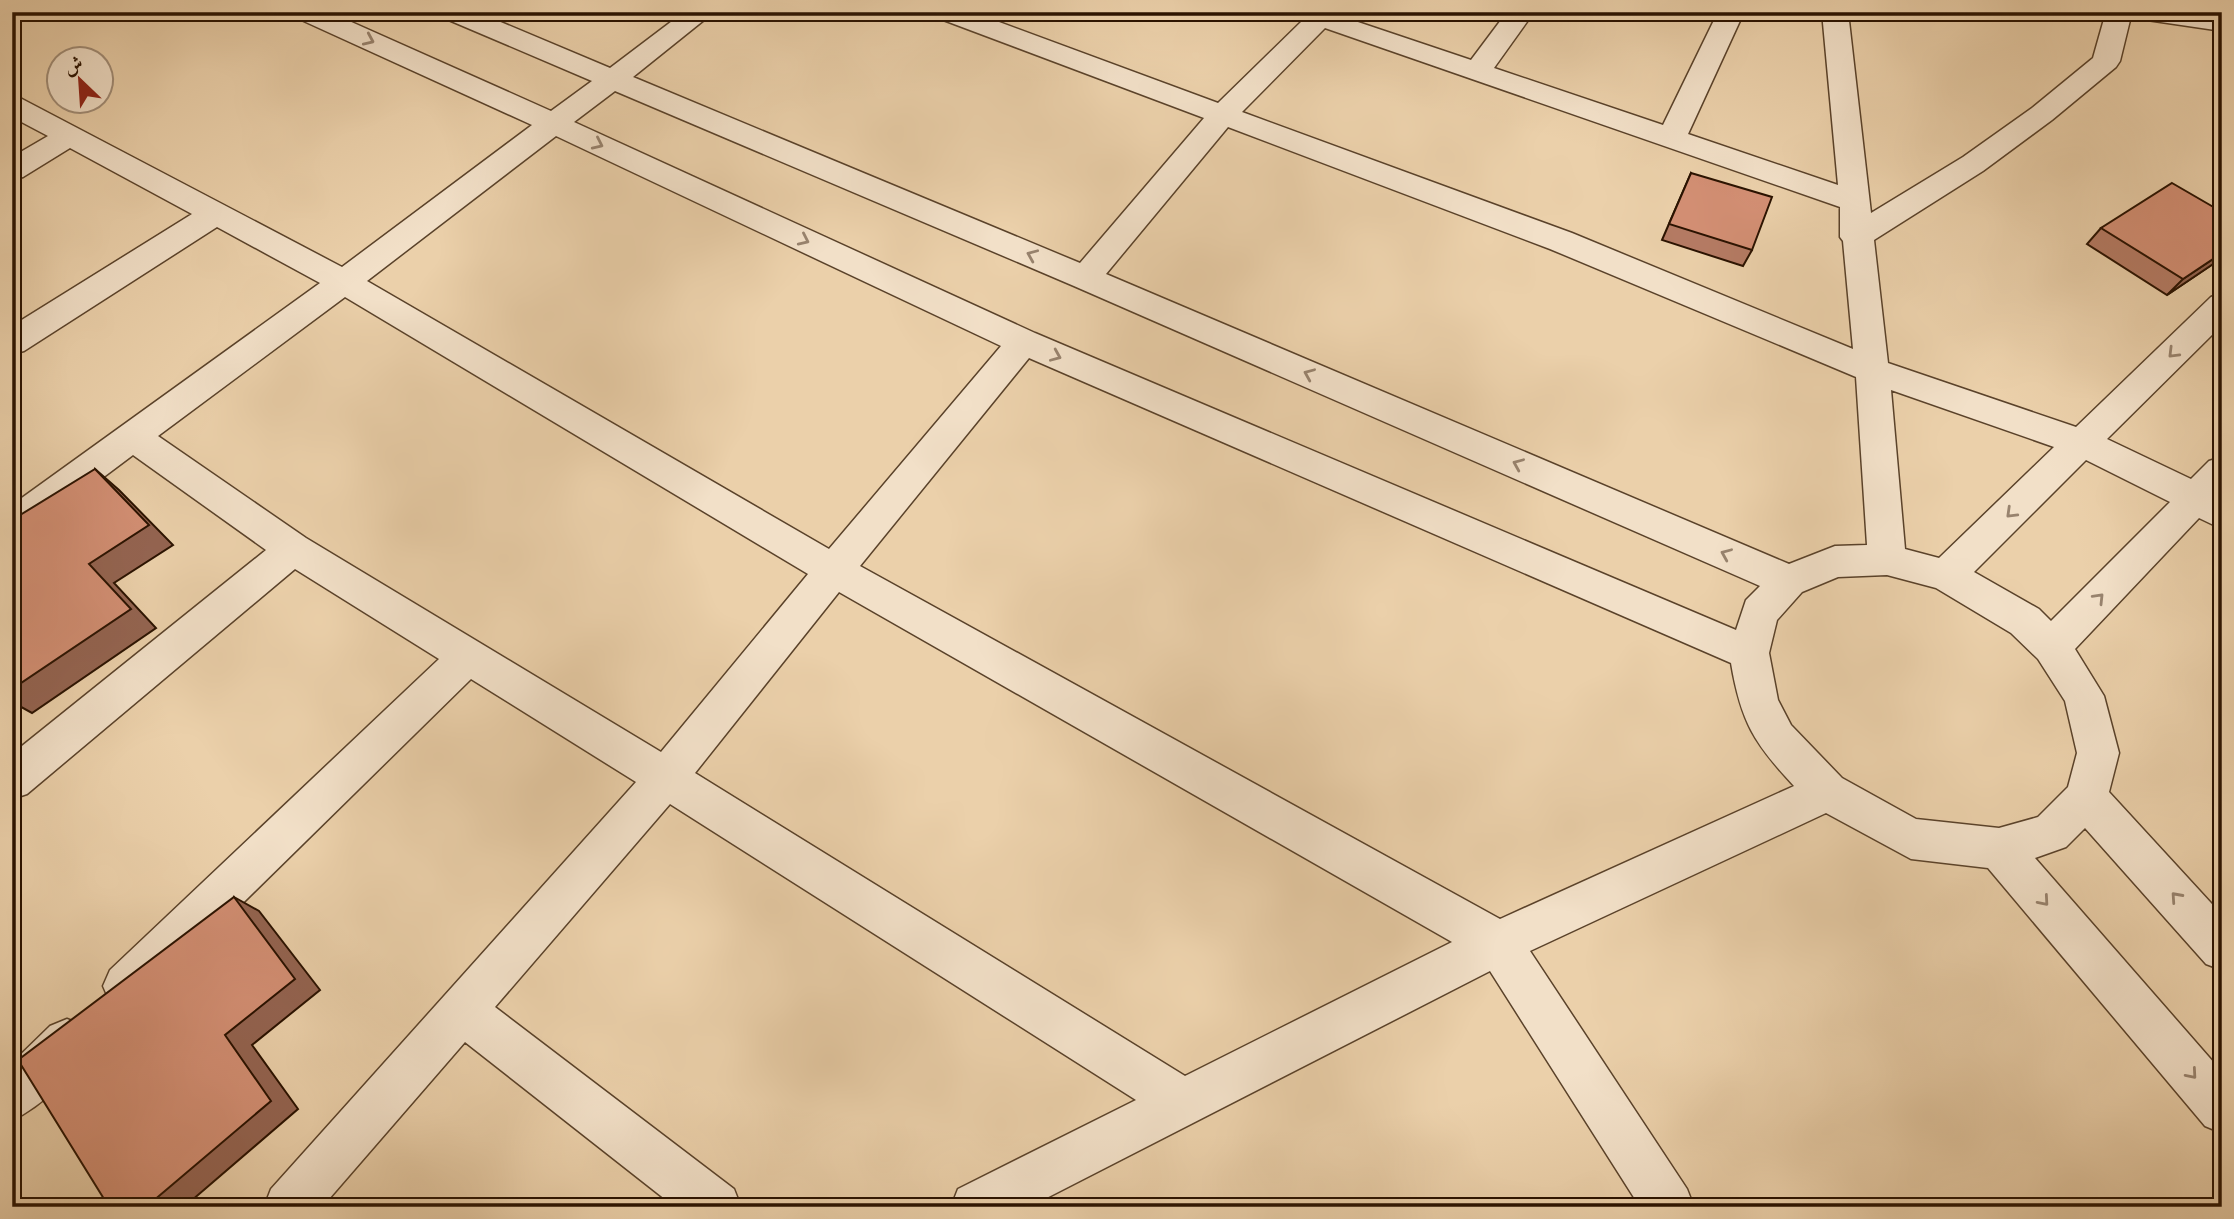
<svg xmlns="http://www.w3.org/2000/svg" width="2234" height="1219" viewBox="0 0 2234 1219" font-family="'IM FELL DW Pica',Amiri,serif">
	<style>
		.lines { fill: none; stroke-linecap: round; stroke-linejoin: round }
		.street-casing { stroke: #5a422a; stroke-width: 3 }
		.street { fill: #f2e0c8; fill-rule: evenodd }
		.wall { fill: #b57b64; stroke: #2a1200; stroke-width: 2 }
		.shaded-wall { fill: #946451; stroke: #2a1200; stroke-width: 2 }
		.building { fill: #d38f74; stroke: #2a1200; stroke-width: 2 }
		.oneway { stroke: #98836e }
	</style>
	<rect width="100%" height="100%" fill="#ebd0aa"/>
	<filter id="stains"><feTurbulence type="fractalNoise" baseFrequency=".00286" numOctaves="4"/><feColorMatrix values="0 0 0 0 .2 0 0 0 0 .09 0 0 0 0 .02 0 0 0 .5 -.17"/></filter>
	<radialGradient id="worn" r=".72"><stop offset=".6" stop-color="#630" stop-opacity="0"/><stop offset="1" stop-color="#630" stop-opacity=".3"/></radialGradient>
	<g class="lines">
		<g class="street-casing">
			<g id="street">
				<path d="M293 12H329L551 111 592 81 444 18 440 12H477L610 68 684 12H714L633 77 1080 263 1204 118 938 18 934 12H972L1218 103 1302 21 1294 18 1290 12H1339L1337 15 1471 60 1507 12H1534L1494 68 1663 125 1718 12H1744L1688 134 1838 185 1822 12H1848L1871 213 1963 157 2032 108 2093 58 2106 12H2132L2120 61 2116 67 2052 120 1983 171 1874 240 1888 363 2076 427 2211 297 2222 293V325L2107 439 2191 479 2209 461 2222 457V529L2199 518 2075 649 2104 696 2119 753 2109 792 2222 915V970L2206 964 2085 828 2066 847 2035 858 2222 1072V1133L2205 1126 1988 868 1911 859 1826 813 1530 951 1687 1189 1694 1207H1640L1490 971 1029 1207H951L958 1189 1136 1100 670 804 495 1007 734 1189 741 1207H675L465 1042 322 1207H264L271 1189 636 782 471 679 142 1002 126 1009 110 1002 103 986 110 970 439 659 295 569 27 794 12 799V754L266 550 133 455 25 536 12 540V505L320 283 217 227 24 351 12 354V326L192 214 70 148 23 177 12 180V157L48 136 12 117V96L22 99 342 267 532 125 297 18ZM1325 28 1840 207V237L1843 241 1853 349 1572 233 1242 112ZM615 91 1074 286 1760 586 1746 600 1736 630 1035 333 574 122ZM1228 127 1550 249 1856 377 1867 545 1835 546 1789 564 1106 274ZM556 136 1001 346 829 549 367 281ZM345 297 808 574 661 752 306 538 158 436ZM1029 358 1731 663C1741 722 1754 743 1794 786L1500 919 860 566ZM1891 390 2054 447 1939 558 1905 549ZM2086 460 2170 502 2051 621 2039 609 1974 572ZM1887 575 1936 588 2011 633 2038 659 2065 701 2077 753 2068 787 2038 817 1999 828 1916 819 1842 778 1791 725 1778 700 1769 653 1777 620 1802 592 1838 577ZM839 592 1452 942 1185 1076 695 773Z"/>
				<path d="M2134 12H2203L2222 15V31L2147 20 2138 18Z"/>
				<path d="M67 1019 84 1026 91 1043C79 1071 40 1108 12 1120V1063L50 1026Z"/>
			</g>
		</g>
		<use href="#street" class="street"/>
	</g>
	<g class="wall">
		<path d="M1691 173 1752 250 1743 266 1662 240Z"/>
		<path d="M2222 212V258L2167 295 2087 244 2101 228Z"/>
	</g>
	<g class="shaded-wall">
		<path d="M2222 253V258L2167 295 2183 279Z"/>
		<path d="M95 469 119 490 173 545 114 583 156 628 32 713 12 702V689L89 564Z"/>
		<path d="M234 897 259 911 320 990 252 1045 298 1109 184 1207H146L225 1035Z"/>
	</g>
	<g class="building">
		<path d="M1691 173 1772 197 1752 250 1669 224Z"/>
		<path d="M2172 183 2222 212V253L2183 279 2101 228Z"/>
		<path d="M95 469 149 525 89 564 131 609 12 689V520Z"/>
		<path d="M234 897 295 979 225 1035 271 1101 146 1207H109L18 1060Z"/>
	</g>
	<defs><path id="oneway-chevron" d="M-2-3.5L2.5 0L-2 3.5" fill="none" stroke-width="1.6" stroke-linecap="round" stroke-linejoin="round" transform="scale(1.75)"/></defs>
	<g class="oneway">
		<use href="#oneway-chevron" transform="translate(369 40) rotate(24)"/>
		<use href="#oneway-chevron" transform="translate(598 144) rotate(25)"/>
		<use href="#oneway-chevron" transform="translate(804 240) rotate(25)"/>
		<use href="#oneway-chevron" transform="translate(1032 255) rotate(-157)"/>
		<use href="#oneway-chevron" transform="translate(2173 353) rotate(135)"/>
		<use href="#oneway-chevron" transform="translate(1056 356) rotate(23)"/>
		<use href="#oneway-chevron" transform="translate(1309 374) rotate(-157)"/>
		<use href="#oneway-chevron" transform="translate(1518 464) rotate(-157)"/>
		<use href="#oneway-chevron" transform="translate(2011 513) rotate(136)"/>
		<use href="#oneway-chevron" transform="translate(1726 554) rotate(-157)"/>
		<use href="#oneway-chevron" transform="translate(2099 598) rotate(-46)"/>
		<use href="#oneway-chevron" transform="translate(2176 897) rotate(-132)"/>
		<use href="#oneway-chevron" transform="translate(2044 901) rotate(49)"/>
		<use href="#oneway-chevron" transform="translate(2192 1074) rotate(49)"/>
	</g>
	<rect width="2234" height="1219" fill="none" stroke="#ebd0aa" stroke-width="42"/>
	<rect x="14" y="14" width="2206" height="1191" fill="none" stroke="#2a1200" stroke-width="3.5"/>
	<rect x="21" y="21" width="2192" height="1177" fill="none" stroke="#2a1200" stroke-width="2"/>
	<g transform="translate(80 80) rotate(335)"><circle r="33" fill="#f2e0c8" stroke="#a28e78" stroke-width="2"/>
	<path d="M0-5L12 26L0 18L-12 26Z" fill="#8f2418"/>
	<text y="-10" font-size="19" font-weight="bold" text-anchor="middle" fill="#2a1200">ش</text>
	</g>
	<rect width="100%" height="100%" filter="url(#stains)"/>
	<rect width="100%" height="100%" fill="url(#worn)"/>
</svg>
